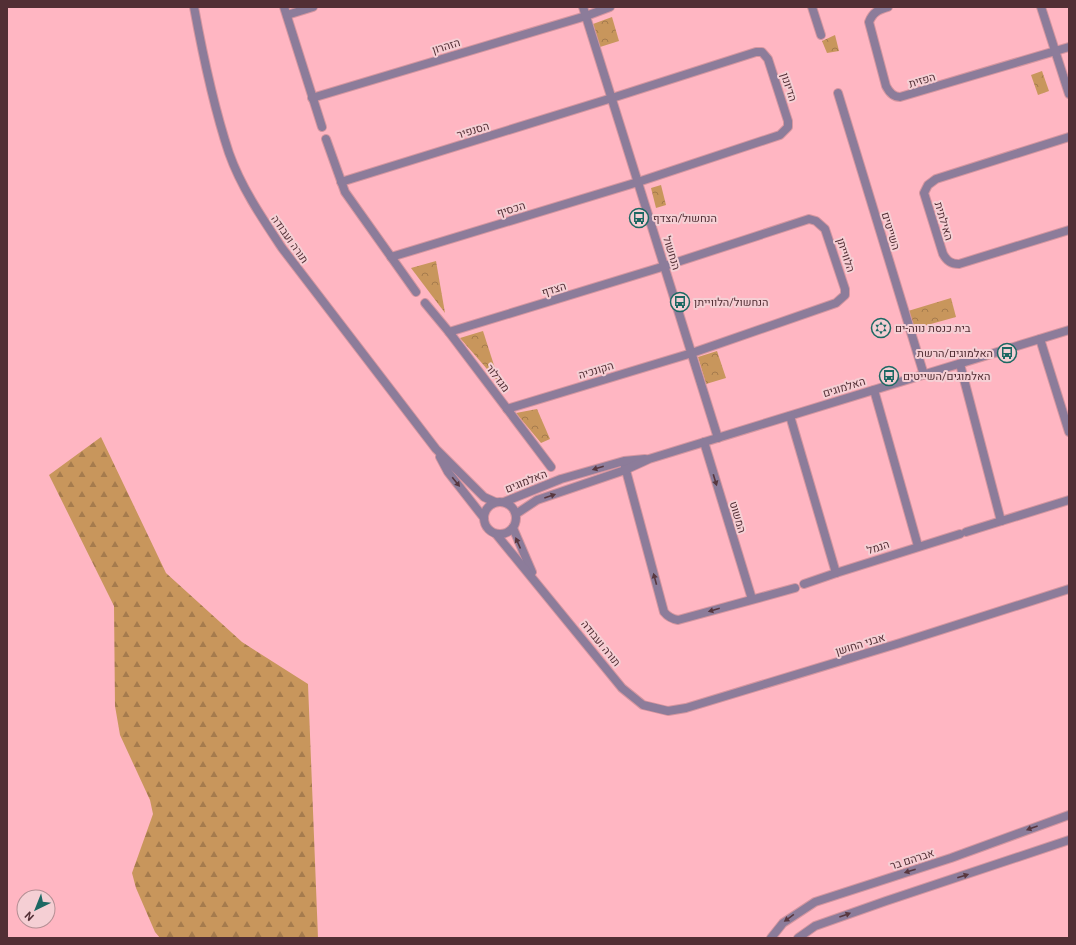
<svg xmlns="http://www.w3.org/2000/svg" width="1076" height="945" viewBox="0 0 1076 945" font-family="Roboto,Heebo,sans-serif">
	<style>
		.forest { fill: url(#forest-firs) }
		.park { fill: url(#park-crowns) }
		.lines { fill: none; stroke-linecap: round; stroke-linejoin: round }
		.minor-casing { stroke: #d596a0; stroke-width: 10 }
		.tertiary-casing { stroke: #d596a0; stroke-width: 10 }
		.minor { stroke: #8c7c9a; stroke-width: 8 }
		.tertiary { stroke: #8c7c9a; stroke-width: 8 }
		.oneway { fill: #58373f }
		.labels { text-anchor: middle; stroke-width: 4; stroke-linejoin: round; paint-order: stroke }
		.street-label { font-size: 11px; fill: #522f35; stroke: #f5cfd4 }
		.poi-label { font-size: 11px; fill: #522f35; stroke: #f5cfd4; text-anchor: start }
	</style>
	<defs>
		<pattern id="forest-firs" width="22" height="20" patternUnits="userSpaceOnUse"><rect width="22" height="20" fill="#c8965c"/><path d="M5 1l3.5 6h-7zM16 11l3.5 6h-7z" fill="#a57b4d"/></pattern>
		<pattern id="park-crowns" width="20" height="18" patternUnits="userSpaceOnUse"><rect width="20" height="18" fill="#c8965c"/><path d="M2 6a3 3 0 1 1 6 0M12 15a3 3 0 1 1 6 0" fill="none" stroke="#a57b4d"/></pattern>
	</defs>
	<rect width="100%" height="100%" fill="#ffb6c2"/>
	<path class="forest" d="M101 437 166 573 242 642 308 684 318 938H160L155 932 136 888 132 873 153 814 150 800 120 735 115 706 114 606 49 475Z"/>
	<g class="park">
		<path d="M612 17 619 41 600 47 593 24Z"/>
		<path d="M835 35 839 51 827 53 822 41Z"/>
		<path d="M1042 71 1049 91 1038 95 1031 75Z"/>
		<path d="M661 185 666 205 656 208 651 188Z"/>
		<path d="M436 261 445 313 411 268Z"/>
		<path d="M951 298 956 317 913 329 908 311Z"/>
		<path d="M483 331 500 384 460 338Z"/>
		<path d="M717 351 726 378 706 384 698 357Z"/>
		<path d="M537 409 550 439 541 443 516 413Z"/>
	</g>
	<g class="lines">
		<g class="minor-casing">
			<g id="minor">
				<path d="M284 7 322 127"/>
				<path d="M812 7 821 35"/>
				<path d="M888 7C878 10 873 12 869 22L886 86C889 92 894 97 900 97L1069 47"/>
				<path d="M287 15 313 7"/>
				<path d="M838 93 924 375"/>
				<path d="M312 98 586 16 610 7"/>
				<path d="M1069 137 936 179 928 185 924 193 943 254C947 261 951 264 959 264L1069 230"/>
				<path d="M326 139 345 192 416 292"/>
				<path d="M341 182 612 98 756 52H762L768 59 788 121V127L780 135 638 182 391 257"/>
				<path d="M425 303 449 332 551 467"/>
				<path d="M449 332 665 266 809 219 816 221 825 229 845 289V295L836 303 692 353 507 409"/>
				<path d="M1040 339 1069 432"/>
				<path d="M960 364 1001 521"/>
				<path d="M874 390 918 546"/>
				<path d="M790 416 836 573"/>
				<path d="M704 442 752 599"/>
				<path d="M624 463 664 612C668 617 672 619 678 620L795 588"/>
				<path d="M966 532 1069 500"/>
				<path d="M804 584 836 573 960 534"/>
			</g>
		</g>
		<g class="tertiary-casing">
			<g id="tertiary">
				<path d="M194 7C203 56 213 105 229 153 241 187 262 218 282 248L436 449 484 497 495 502"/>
				<path d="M583 7 718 438"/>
				<path d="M1041 7 1069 94"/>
				<path d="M440 457 448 472 484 518"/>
				<circle cx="500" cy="518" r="16"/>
				<path d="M504 502 561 479 624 461 645 459"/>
				<path d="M516 514 537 500 625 470 649 459 1069 330"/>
				<path d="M513 528 532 572"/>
				<path d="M496 534 622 688 643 705 668 711 686 708 900 643 1069 589"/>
				<path d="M771 938 783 923 815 902 951 858 1069 815"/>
				<path d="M798 938 815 926 886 901 1069 840"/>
			</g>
		</g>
		<use href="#minor" class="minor"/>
		<use href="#tertiary" class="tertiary"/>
	</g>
	<defs><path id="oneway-solid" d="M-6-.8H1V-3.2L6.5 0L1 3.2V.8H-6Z"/></defs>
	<g class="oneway">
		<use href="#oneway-solid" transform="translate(598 468) rotate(163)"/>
		<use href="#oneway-solid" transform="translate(715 480) rotate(73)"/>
		<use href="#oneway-solid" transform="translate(456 482) rotate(51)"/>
		<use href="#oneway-solid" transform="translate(550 496) rotate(-19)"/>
		<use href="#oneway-solid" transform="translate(518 543) rotate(-114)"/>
		<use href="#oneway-solid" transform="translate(655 579) rotate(-105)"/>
		<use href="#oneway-solid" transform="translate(714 610) rotate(164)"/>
		<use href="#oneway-solid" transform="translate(1032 828) rotate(160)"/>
		<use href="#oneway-solid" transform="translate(910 871) rotate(162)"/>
		<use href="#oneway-solid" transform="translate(963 876) rotate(-18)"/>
		<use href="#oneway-solid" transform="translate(845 915) rotate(-20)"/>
		<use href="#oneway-solid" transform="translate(789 918) rotate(144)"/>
	</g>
	<defs>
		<g id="bus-ring" transform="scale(1)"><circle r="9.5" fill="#f5cfd4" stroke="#1d6863" stroke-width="1.5"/><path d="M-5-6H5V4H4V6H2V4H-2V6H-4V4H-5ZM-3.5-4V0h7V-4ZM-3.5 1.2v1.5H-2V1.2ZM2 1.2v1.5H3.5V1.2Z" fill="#1d6863"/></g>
		<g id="synagogue-ring" transform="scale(1)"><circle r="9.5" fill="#f5cfd4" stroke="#1d6863" stroke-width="1.5"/><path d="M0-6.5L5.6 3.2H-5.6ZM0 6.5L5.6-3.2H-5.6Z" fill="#1d6863"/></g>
	</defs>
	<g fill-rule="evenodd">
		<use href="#bus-ring" x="639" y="218"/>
		<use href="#bus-ring" x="680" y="302"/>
		<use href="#synagogue-ring" x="881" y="328"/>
		<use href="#bus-ring" x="1007" y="353"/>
		<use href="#bus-ring" x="889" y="376"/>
	</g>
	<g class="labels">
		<g class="street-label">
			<text transform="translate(446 46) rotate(-17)" y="4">הזהרון</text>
			<text transform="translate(922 80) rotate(-16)" y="4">הפזית</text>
			<text transform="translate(789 87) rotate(72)" y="4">הדיונון</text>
			<text transform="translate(473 130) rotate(-17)" y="4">הסנפיר</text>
			<text transform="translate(511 209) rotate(-17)" y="4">הכסיף</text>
			<text transform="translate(944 221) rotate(73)" y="4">האילתית</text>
			<text transform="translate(891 231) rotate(73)" y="4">השייטים</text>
			<text transform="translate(290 239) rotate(55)" y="4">תורה ועבודה</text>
			<text transform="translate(672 253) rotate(73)" y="4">הנחשול</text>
			<text transform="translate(846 255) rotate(72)" y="4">הלווייתן</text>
			<text transform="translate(554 289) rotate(-17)" y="4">הצדף</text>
			<text transform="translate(596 370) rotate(-17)" y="4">הקונכיה</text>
			<text transform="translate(498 378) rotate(53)" y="4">מגדלור</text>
			<text transform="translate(844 387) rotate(-17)" y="4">האלמוגים</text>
			<text transform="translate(526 481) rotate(-22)" y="4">האלמוגים</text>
			<text transform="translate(738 517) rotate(73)" y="4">המשוט</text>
			<text transform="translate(878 547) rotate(-18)" y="4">הנמל</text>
			<text transform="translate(601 643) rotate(51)" y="4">תורה ועבודה</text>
			<text transform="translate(860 644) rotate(-17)" y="4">אבני החושן</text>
			<text transform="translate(912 859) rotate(-18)" y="4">אברהם בר</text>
		</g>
		<g class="poi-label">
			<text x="653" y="222">הנחשול/הצדף</text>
			<text x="694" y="306">הנחשול/הלווייתן</text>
			<text x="895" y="332">בית כנסת נווה-ים</text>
			<text x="993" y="357" text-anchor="end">האלמוגים/הרשת</text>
			<text x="903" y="380">האלמוגים/השייטים</text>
		</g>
	</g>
	<rect width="1076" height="945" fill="none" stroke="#522f35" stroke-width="16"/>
	<g transform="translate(36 909) rotate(223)"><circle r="19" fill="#f5cfd4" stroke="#b48f94"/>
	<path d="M0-3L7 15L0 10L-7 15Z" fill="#1d6863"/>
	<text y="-6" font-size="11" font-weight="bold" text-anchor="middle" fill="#522f35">N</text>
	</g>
</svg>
